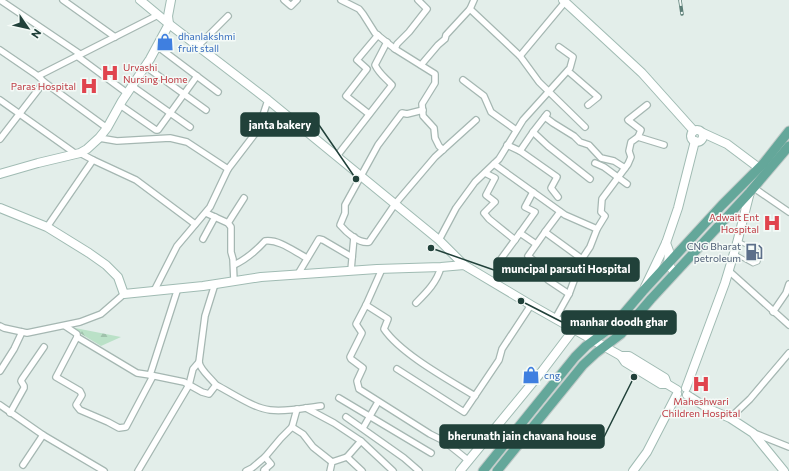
<svg xmlns="http://www.w3.org/2000/svg" width="789" height="471" viewBox="0 0 789 471" font-family="Commissioner,sans-serif">
	<style>
		.forest { fill: url(#forest-firs) }
		.lines { fill: none; stroke-linecap: round; stroke-linejoin: round }
		.lane-casing { stroke: #a5b7b2; stroke-width: 5 }
		.street-casing { stroke: #a5b7b2; stroke-width: 8 }
		.secondary-casing { stroke: #a0bbb3; stroke-width: 10 }
		.primary-casing { stroke: #c1cac8; stroke-width: 11 }
		.lane { stroke: #fff; stroke-width: 3 }
		.street { stroke: #fff; stroke-width: 5.5 }
		.secondary { stroke: #fff; stroke-width: 8 }
		.primary { stroke: #64a79a; stroke-width: 9 }
		.rail-casing { stroke: #5b7d76; stroke-width: 3.5 }
		.rail { stroke: #f4faf7; stroke-width: 2; stroke-dasharray: 6; stroke-linecap: butt }
		.labels { text-anchor: middle; stroke-width: 3; stroke-linejoin: round; paint-order: stroke }
		.shop-label { font-size: 10px; fill: #366cbe; stroke: #f4faf7; text-anchor: start }
		.health-label { font-size: 10px; fill: #be3a42; stroke: #f4faf7; text-anchor: end }
		.service-label { font-size: 10px; fill: #4e5e75; stroke: #f4faf7; text-anchor: end }
		.leader { fill: none; stroke: #21413a; stroke-width: 1.5 }
		.callout-dot { fill: #21413a; stroke: #f4faf7; stroke-width: 1.5 }
		.callout { fill: #21413a; stroke: #21413a; stroke-width: 1.5 }
		.callout-label { font-size: 11px; text-anchor: middle; font-weight: bold; fill: #fff }
	</style>
	<defs>
		<pattern id="forest-firs" width="22" height="20" patternUnits="userSpaceOnUse"><rect width="22" height="20" fill="#bae1c7"/><path d="M5 1l3.5 6h-7zM16 11l3.5 6h-7z" fill="#a0c2ac"/></pattern>
	</defs>
	<rect width="100%" height="100%" fill="#e3eeea"/>
	<path class="forest" d="M70 327 121 337 101 346Z"/>
	<g class="lines">
		<g class="lane-casing">
			<path id="lane" d="M735 254 753 264 758 262 760 255 758 251 738 241"/>
		</g>
		<g class="street-casing">
			<g id="street">
				<path d="M0 0 80 54"/>
				<path d="M63 0 115 37"/>
				<path d="M284 0 291 6 297 0"/>
				<path d="M341 0 359 9 363 14 375 33 395 49 435 74V83L422 104 423 116 434 128 435 138 439 146 443 150"/>
				<path d="M470 9 520 56 539 82 585 127"/>
				<path d="M157 46 218 92"/>
				<path d="M198 46 228 16"/>
				<path d="M395 49 397 44 409 32 427 9 418 0"/>
				<path d="M0 50 38 76 44 82 0 139"/>
				<path d="M77 56 127 93"/>
				<path d="M520 56 565 2"/>
				<path d="M421 65 438 45 445 39 446 35 470 9 474 0"/>
				<path d="M145 66 206 110"/>
				<path d="M568 71 598 97 588 105"/>
				<path d="M38 76 158 15"/>
				<path d="M463 80 484 96 491 112 516 130"/>
				<path d="M44 82 107 128"/>
				<path d="M132 86 190 127"/>
				<path d="M0 100 76 154"/>
				<path d="M120 105 156 130H158L197 76"/>
				<path d="M647 105 628 120 641 130 638 137 664 145"/>
				<path d="M423 110 407 114 402 113 378 145 345 205V213L340 225C346 232 359 244 369 242L395 204 435 157 476 120"/>
				<path d="M369 114 346 96 367 69 357 60 378 35"/>
				<path d="M545 117 553 123 574 136 580 142 589 145 601 158 614 161 625 168"/>
				<path d="M533 132 548 146 590 179"/>
				<path d="M99 138 117 141 170 138 187 142 228 169 210 207 177 246 154 291"/>
				<path d="M507 145 520 151 533 132 547 114"/>
				<path d="M520 151 557 177 551 188 558 197"/>
				<path d="M80 153 93 160 136 180 195 224"/>
				<path d="M337 156 392 85C385 77 380 75 375 65L387 42"/>
				<path d="M595 163 604 167 627 184"/>
				<path d="M494 164 565 215 597 229"/>
				<path d="M228 169 254 135 262 118 268 100"/>
				<path d="M485 173 495 178 486 195 495 202 484 213 489 219 515 240"/>
				<path d="M754 188 789 212"/>
				<path d="M533 192 525 207 535 212 520 233 536 244"/>
				<path d="M560 212 545 232 582 259"/>
				<path d="M206 213 228 223 231 227V252L233 259 234 281"/>
				<path d="M228 223 244 198"/>
				<path d="M47 227 93 160"/>
				<path d="M545 232 528 256 538 264 549 276 548 280 569 294"/>
				<path d="M203 239 215 217"/>
				<path d="M439 240 456 208 475 182 499 159 523 120 570 68 573 57 559 47"/>
				<path d="M498 263 520 233"/>
				<path d="M234 265C247 259 255 252 265 241 279 239 295 252 307 258"/>
				<path d="M382 269 366 305 356 324 362 333 350 357 351 359 363 368 357 381 359 389 430 434 444 441 469 461"/>
				<path d="M351 270 354 237"/>
				<path d="M729 271 789 325"/>
				<path d="M298 274 319 239 323 240 352 257"/>
				<path d="M178 288 150 375 184 382 202 392 209 394 216 385C211 378 200 370 199 362L205 316 215 284"/>
				<path d="M416 303C427 292 437 282 441 267"/>
				<path d="M366 305 388 319 384 329C401 354 449 380 475 396"/>
				<path d="M773 312 786 293 789 284"/>
				<path d="M555 319 569 294 582 259 590 247 597 229 605 216 601 212 602 199 628 164 631 157 629 151 631 142 638 137"/>
				<path d="M0 326 4 328 27 333 80 322 101 314 124 294"/>
				<path d="M65 326 77 334V337L137 373 150 375"/>
				<path d="M77 337 56 377 80 391 82 395 76 405 80 410 108 422 119 428 126 427 153 376"/>
				<path d="M397 369 464 412 499 360 502 349 531 305"/>
				<path d="M0 371 14 349 22 332"/>
				<path d="M216 385C232 393 253 408 270 410 287 412 304 408 321 406"/>
				<path d="M339 398 431 453"/>
				<path d="M0 405 43 435 104 471"/>
				<path d="M306 408 334 423 361 441 393 471"/>
				<path d="M10 413 24 388V386L21 381 22 379 44 347"/>
				<path d="M346 417 404 458 419 471"/>
				<path d="M730 418 750 399 789 353"/>
				<path d="M292 427 303 434 313 447 332 462"/>
				<path d="M363 428 378 402"/>
				<path d="M754 433 789 447"/>
				<path d="M361 441 347 457 362 471"/>
				<path d="M23 465 43 435"/>
				<path d="M138 471 189 385 193 369 199 362"/>
				<path d="M246 471 252 468 265 457"/>
				<path d="M266 471 264 470 271 464 265 457 281 438 292 427 297 409"/>
				<path d="M330 471 332 462 347 457"/>
			</g>
		</g>
		<g class="secondary-casing">
			<g id="secondary">
				<path d="M140 0 169 24 268 100 439 240 464 265"/>
				<path d="M563 0 642 73 694 131"/>
				<circle cx="697" cy="136" r="6"/>
				<path d="M703 133 727 144 759 168"/>
				<path d="M0 174 38 163 80 153 87 149 99 138 107 128 122 101 150 59 169 24 168 16 171 0"/>
				<path d="M0 208 47 227 89 253 106 265 118 277 124 294 203 286 261 277 377 269 441 267 464 265 531 305 621 356 625 362 661 384H667"/>
				<path d="M666 243 669 251 668 264 675 273"/>
				<path d="M645 287 666 243 678 208 695 141"/>
				<path d="M621 356H629L665 378 667 384 677 390"/>
				<path d="M686 388 725 283 737 243 750 192"/>
				<path d="M687 395 709 409 730 418 753 433 784 471"/>
				<path d="M460 471 543 370 574 329"/>
				<path d="M633 471 647 452 677 394"/>
			</g>
		</g>
		<g class="primary-casing">
			<g id="primary">
				<path d="M483 471 575 357 586 346 613 326 643 291 722 205 763 164 789 131"/>
				<path d="M497 471 583 365 596 353 621 334 651 299 750 192 789 146"/>
			</g>
		</g>
		<use href="#lane" class="lane"/>
		<use href="#street" class="street"/>
		<use href="#secondary" class="secondary"/>
		<use href="#primary" class="primary"/>
		<g class="rail-casing">
			<path id="rail" d="M680 0 682 14"/>
		</g>
		<use href="#rail" class="rail"/>
	</g>
	<defs>
		<g id="shop-bare" transform="scale(1.38)"><path d="M-5-2.5h2.3a2.7 3.5 0 0 1 5.4 0H5L5.5 6h-11ZM-1.5-2.5h3a1.5 2.3 0 0 0-3 0Z" fill="#3f7fe0" stroke="#f4faf7" stroke-width="2.5" paint-order="stroke"/></g>
		<g id="hospital-bare" transform="scale(1.38)"><path d="M-5-5h3v3.5h4V-5h3V5h-3V1.5h-4V5h-3Z" fill="#e0444e" stroke="#f4faf7" stroke-width="2.5" paint-order="stroke"/></g>
		<g id="fuel-bare" transform="scale(1.38)"><path d="M-5.5-6h7V0h2V4h1.3V-2.5L3-4.5l.8-.8L6-3V5H2.5V1h-1V6h-7ZM-4.2-4.7v3.2H.2V-4.7Z" fill="#5c6f8a" stroke="#f4faf7" stroke-width="2.5" paint-order="stroke"/></g>
	</defs>
	<g fill-rule="evenodd">
		<use href="#shop-bare" x="165" y="42"/>
		<use href="#hospital-bare" x="110" y="73"/>
		<use href="#hospital-bare" x="89" y="86"/>
		<use href="#hospital-bare" x="772" y="223"/>
		<use href="#fuel-bare" x="754" y="252"/>
		<use href="#shop-bare" x="531" y="375"/>
		<use href="#hospital-bare" x="701" y="384"/>
	</g>
	<g class="labels">
		<g class="shop-label">
			<text x="178" y="40">dhanlakshmi<tspan x="178" dy="12">fruit stall</tspan></text>
			<text x="544" y="379">cng</text>
		</g>
		<g class="health-label">
			<text x="123" y="71" text-anchor="start">Urvashi<tspan x="123" dy="12">Nursing Home</tspan></text>
			<text x="76" y="90">Paras Hospital</text>
			<text x="759" y="221">Adwait Ent<tspan x="759" dy="12">Hospital</tspan></text>
			<text x="701" y="405" text-anchor="middle">Maheshwari<tspan x="701" dy="12">Children Hospital</tspan></text>
		</g>
		<g class="service-label">
			<text x="741" y="250">CNG Bharat<tspan x="741" dy="12">petroleum</tspan></text>
		</g>
	</g>
	<path class="leader" d="M356 179L319 125M431 248L494 270M521 301L562 322M634 377L604 437"/>
	<g class="callout-dot">
		<circle cx="356" cy="179" r="4"/>
		<circle cx="431" cy="248" r="4"/>
		<circle cx="521" cy="301" r="4"/>
		<circle cx="634" cy="377" r="4"/>
	</g>
	<g class="callout">
		<rect x="241" y="113" width="78" height="23" rx="4"/>
		<rect x="494" y="258" width="145" height="23" rx="4"/>
		<rect x="562" y="311" width="114" height="23" rx="4"/>
		<rect x="440" y="425" width="164" height="23" rx="4"/>
	</g>
	<g class="callout-label">
		<text x="280" y="129">janta bakery</text>
		<text x="566" y="273">muncipal parsuti Hospital</text>
		<text x="619" y="326">manhar doodh ghar</text>
		<text x="522" y="440">bherunath jain chavana house</text>
	</g>
	<g transform="translate(28 28) rotate(124)" stroke="#f4faf7" stroke-width="3" paint-order="stroke">
	<path d="M0-3L7 15L0 10L-7 15Z" fill="#21413a"/>
	<text y="-6" font-size="11" font-weight="bold" text-anchor="middle" fill="#21413a">N</text>
	</g>
</svg>
